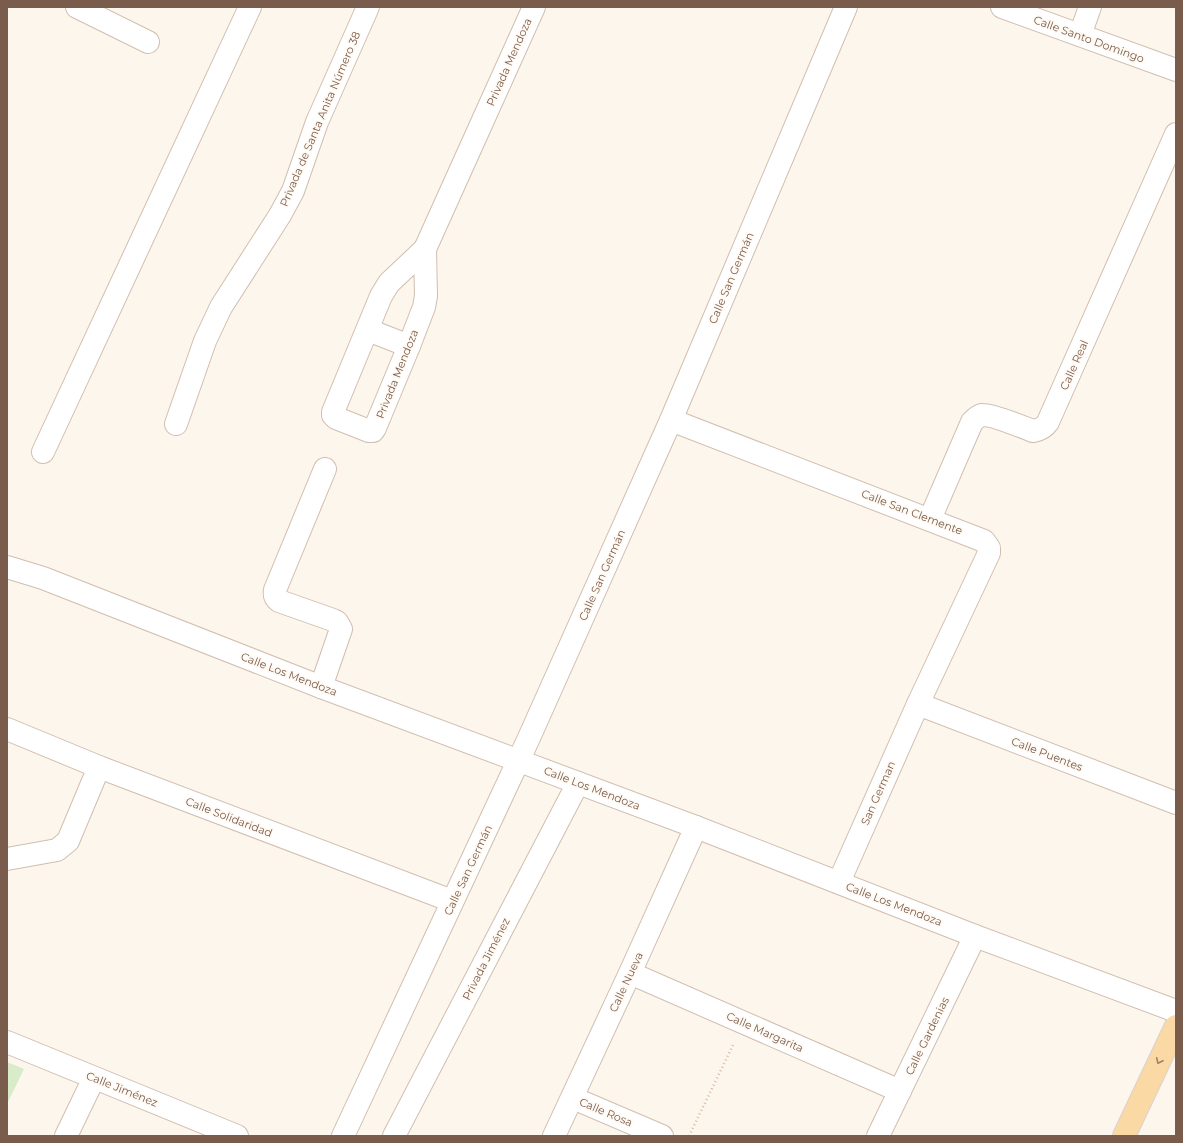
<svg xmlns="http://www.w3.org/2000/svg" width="1183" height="1143" viewBox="0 0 1183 1143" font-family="Montserrat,sans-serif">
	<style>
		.green { fill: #d8ecc9 }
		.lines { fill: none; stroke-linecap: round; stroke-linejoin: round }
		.minor-casing { stroke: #d1beb0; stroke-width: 24 }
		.major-casing { stroke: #dad1cd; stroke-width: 24 }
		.path { stroke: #d9b8a5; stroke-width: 2.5; stroke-dasharray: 1 3; stroke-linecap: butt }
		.minor { stroke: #fff; stroke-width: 22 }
		.major { stroke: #fbd9a5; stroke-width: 22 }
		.oneway { stroke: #a18267 }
		.labels { text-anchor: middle; stroke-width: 3.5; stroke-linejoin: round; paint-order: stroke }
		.street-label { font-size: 11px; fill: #7a5c4d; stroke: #fffaf3 }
	</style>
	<rect width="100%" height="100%" fill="#fdf6ec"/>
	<path class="green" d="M7 1062 24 1069 7 1104Z"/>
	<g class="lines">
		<g class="minor-casing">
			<g id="minor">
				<path d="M77 7 148 42"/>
				<path d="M1002 7 1176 70"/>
				<path d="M1080 35 1090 7"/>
				<path d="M425 249 426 296 424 307 409 346 375 428 373 431H369L336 418 333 415V412L381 296 389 283Z"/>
				<path d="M425 249 534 7"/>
				<path d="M368 330 409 346"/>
				<path d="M671 420 979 539 984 541 989 548V553L918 704 839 882"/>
				<path d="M176 424 205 341 221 307 280 215 293 191 317 122 368 7"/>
				<path d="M43 452 250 7"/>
				<path d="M930 519 972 422C975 419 978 416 982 415 991 414 1023 427 1033 431 1040 430 1044 428 1048 422L1176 134"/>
				<path d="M7 567 43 578 321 687 696 827 975 936 1176 1011"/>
				<path d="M321 687 341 629 337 622 333 620 279 601C275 598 274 595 275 590L325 469"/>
				<path d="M918 704 1176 803"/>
				<path d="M7 729 99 767 452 901"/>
				<path d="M7 859 57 850 68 841 99 767"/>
				<path d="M630 973 900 1091"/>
				<path d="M7 1042 237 1136"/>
				<path d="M573 1098 662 1136"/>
				<path d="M66 1136 94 1078"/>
				<path d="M343 1136 528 740 671 420 846 7"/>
				<path d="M394 1136 578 783"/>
				<path d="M554 1136 630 973 696 827"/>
				<path d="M878 1136 975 936"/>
			</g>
		</g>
		<g class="major-casing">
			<path id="major" d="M1124 1136 1176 1026"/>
		</g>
		<path class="path" d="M689 1136 734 1043"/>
		<use href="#minor" class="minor"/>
		<use href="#major" class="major"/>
	</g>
	<defs><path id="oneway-chevron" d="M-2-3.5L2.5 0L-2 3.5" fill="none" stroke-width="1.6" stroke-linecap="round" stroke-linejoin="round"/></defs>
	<use class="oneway" href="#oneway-chevron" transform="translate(1159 1061) rotate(115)"/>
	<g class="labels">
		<g class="street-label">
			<text transform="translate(1089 39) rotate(20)" y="4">Calle Santo Domingo</text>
			<text transform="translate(509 62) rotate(-66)" y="4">Privada Mendoza</text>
			<text transform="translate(320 119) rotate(-67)" y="4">Privada de Santa Anita Número 38</text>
			<text transform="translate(731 278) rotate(-67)" y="4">Calle San Germán</text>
			<text transform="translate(1074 365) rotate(-66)" y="4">Calle Real</text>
			<text transform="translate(397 374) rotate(-68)" y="4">Privada Mendoza</text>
			<text transform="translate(912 512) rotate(21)" y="4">Calle San Clemente</text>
			<text transform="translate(602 575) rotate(-66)" y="4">Calle San Germán</text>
			<text transform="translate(289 674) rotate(21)" y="4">Calle Los Mendoza</text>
			<text transform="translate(1047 754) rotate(21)" y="4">Calle Puentes</text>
			<text transform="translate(592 788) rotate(21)" y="4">Calle Los Mendoza</text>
			<text transform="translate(878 793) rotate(-66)" y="4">San German</text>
			<text transform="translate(229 817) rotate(21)" y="4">Calle Solidaridad</text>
			<text transform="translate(468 870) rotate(-65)" y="4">Calle San Germán</text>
			<text transform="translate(894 904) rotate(21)" y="4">Calle Los Mendoza</text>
			<text transform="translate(486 959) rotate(-63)" y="4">Privada Jiménez</text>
			<text transform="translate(626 982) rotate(-65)" y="4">Calle Nueva</text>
			<text transform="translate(765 1032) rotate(24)" y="4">Calle Margarita</text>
			<text transform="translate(927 1036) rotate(-64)" y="4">Calle Gardenias</text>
			<text transform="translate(122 1089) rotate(22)" y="4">Calle Jiménez</text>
			<text transform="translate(606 1112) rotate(23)" y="4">Calle Rosa</text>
		</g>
	</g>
	<rect width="1183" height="1143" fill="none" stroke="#7a5c4d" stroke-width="16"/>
</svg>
